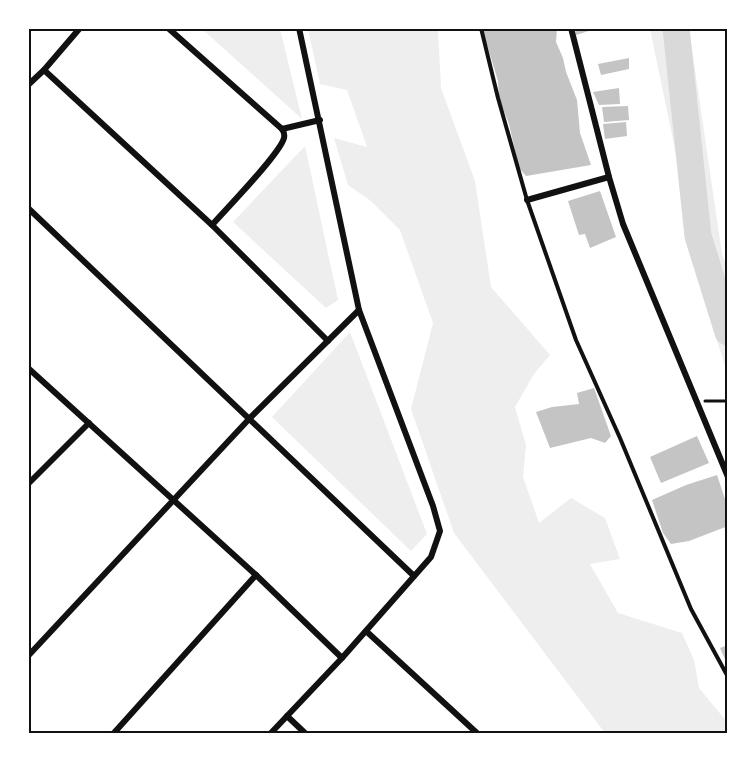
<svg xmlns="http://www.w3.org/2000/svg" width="756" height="762" viewBox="0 0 756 762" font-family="Inter,sans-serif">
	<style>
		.green { fill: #eee }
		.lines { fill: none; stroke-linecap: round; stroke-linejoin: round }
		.river { stroke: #d9d9d9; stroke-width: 27 }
		.building { fill: #c4c4c4 }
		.path { stroke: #111; stroke-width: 3 }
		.service { stroke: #111; stroke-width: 4 }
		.minor { stroke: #111; stroke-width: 6 }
		.neatline { fill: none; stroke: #111; stroke-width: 2 }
	</style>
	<rect width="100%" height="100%" fill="#fff"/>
	<g class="green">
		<path d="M202 29H280L302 119Z"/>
		<path d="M308 29H438L441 88 475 181 491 287 550 355 534 374 515 407 526 445 523 477 539 523 571 498 605 518 620 559 590 564 618 613 682 633 694 660 699 688 727 722V733H605L454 533 411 409 433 323 400 230 371 201 348 185 334 138 367 147 347 90 320 84Z"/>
		<path d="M650 29H689L722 254 728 271 727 372 711 322Z"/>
		<path d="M305 146 338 300 326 308 233 222Z"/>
		<path d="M350 332 427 534 411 551 272 417Z"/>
	</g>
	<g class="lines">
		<path class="river" d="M676 28 698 236 728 332"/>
	</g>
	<g class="building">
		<path d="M482 28H557L556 42 563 58 566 72 577 100 580 133 591 165 526 176 519 168 509 124 499 98 498 81Z"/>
		<path d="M575 28H595V29L576 35Z"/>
		<path d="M629 58V69L601 75 598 64Z"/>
		<path d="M619 88 620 104 599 105 593 92Z"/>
		<path d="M628 106 629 120 604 122 602 107Z"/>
		<path d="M626 122 627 136 605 139 603 124Z"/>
		<path d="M600 191 616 237 590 248 585 234 579 235 568 201Z"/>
		<path d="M594 388 611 436 605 443 591 438 550 448 536 412 552 407 579 404 577 393Z"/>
		<path d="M697 436 709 463 661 483 650 457Z"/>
		<path d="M717 475 728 508V526L689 541 671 544 663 533 652 500 686 485Z"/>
		<path d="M728 645V666L720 648Z"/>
	</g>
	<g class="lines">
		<path class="path" d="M705 401H728"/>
		<path class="service" d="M481 28 498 98 527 200 576 340 620 438 691 609 728 677"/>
		<g class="minor">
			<path d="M168 28 282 129"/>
			<path d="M571 28 609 177 623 224 728 477"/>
			<path d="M44 70 212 225 328 341"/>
			<path d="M28 85 44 70 80 28"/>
			<path d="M282 129 320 120"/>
			<path d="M527 200 609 177"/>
			<path d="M28 208 414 576"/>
			<path d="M212 225C226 209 280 154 284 138 285 133 284 133 282 129"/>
			<path d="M28 368 256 575 342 658"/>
			<path d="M28 484 89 423"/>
			<path d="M366 631 478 734"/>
			<path d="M28 656 250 418 359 310"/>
			<path d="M287 716 306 734"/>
			<path d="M113 734 256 575"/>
			<path d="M270 734 342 658 431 557 440 531 433 506 359 310 299 28"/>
		</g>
	</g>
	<rect width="756" height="762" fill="none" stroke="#ffffff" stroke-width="60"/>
	<rect x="30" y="30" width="696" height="702" class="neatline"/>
</svg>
